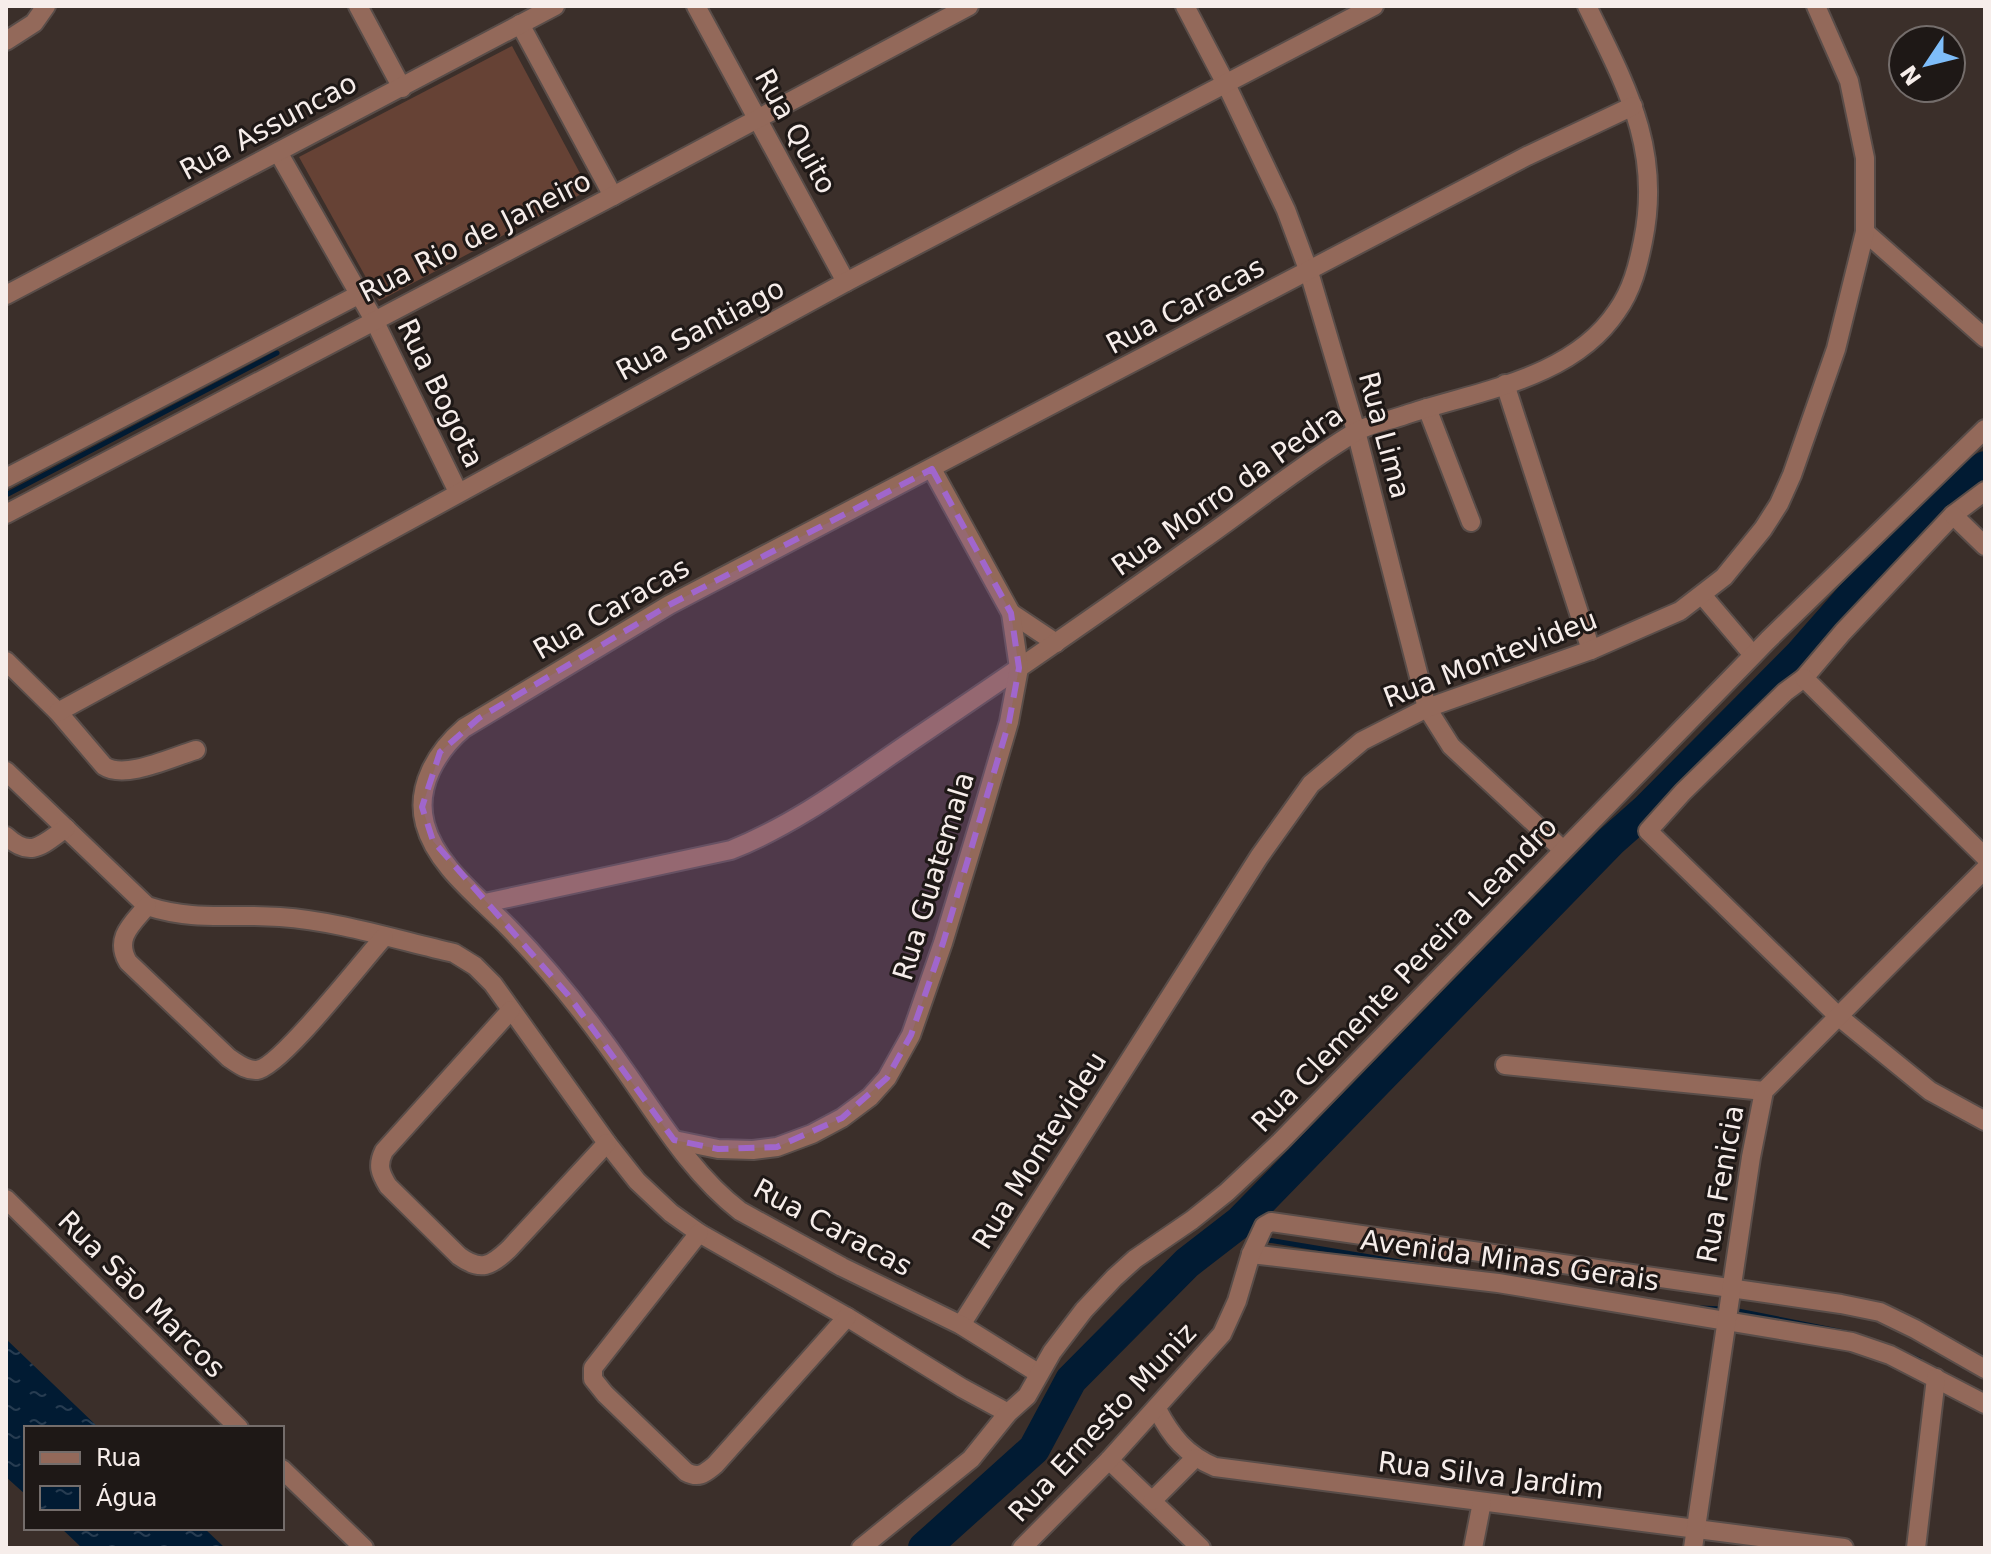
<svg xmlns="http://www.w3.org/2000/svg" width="1991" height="1554" viewBox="0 0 1991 1554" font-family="'DejaVu Sans',sans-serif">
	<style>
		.pitch { fill: #664235 }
		.water { fill: url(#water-ripples) }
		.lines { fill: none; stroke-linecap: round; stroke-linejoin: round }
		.stream { stroke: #011b33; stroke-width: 5 }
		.river { stroke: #011b33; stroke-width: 32 }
		.minor-casing { stroke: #594d49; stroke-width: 22 }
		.minor { stroke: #93695a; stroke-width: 18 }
		.marked { fill: #a066cc; fill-opacity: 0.2; stroke: #a066cc; stroke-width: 6; stroke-dasharray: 16 10; stroke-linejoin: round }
		.labels { text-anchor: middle; stroke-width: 6; stroke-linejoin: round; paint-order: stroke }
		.street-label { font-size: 28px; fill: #f6edea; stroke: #1e1816 }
	</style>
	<defs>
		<pattern id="water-ripples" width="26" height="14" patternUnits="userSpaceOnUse" patternTransform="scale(2)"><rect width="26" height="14" fill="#011b33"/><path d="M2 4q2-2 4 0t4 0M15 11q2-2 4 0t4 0" fill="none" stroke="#273c51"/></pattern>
	</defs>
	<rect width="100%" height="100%" fill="#3b2f2a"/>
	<path class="pitch" d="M512 46 589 190 379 301 299 157Z"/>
	<g class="water">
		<path d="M6 1339 99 1428H26V1495L6 1477Z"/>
		<path d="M61 1528H204L225 1548H82Z"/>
	</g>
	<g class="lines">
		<g class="stream">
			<path d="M6 495 277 353"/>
			<path d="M1240 1222 1254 1233"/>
			<path d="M1262 1239 1418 1265"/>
			<path d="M1701 1308 1723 1309"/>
			<path d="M1733 1310 1848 1333"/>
			<path d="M1895 1349 1919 1360"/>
		</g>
		<path class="river" d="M924 1548 1034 1449 1071 1380 1187 1263 1240 1222 1611 841 1646 810 1800 655 1938 498 1985 467"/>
		<g class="minor-casing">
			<g id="minor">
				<path d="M358 6 402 88"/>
				<path d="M696 6 846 282"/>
				<path d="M1185 6 1226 84 1286 210 1309 272 1356 431 1427 708 1451 746 1563 850"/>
				<path d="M520 24 613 196"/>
				<path d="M6 41 34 23 46 6"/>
				<path d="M278 152 374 320 458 492"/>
				<path d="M1865 232 1985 338"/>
				<path d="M6 295 555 6"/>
				<path d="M1505 384 1591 650"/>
				<path d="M1427 408 1471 522"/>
				<path d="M6 478 360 294"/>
				<path d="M1985 491 1953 515 1843 632 1804 678 1785 692 1683 792 1648 831 1838 1016 1930 1091 1985 1121"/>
				<path d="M6 514 613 196 969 6"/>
				<path d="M1953 515 1985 546"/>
				<path d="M1703 596 1753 655"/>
				<path d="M1011 613 1056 643"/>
				<path d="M6 661 58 712 104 766C125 780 172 757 196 750"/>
				<path d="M1804 678 1985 857"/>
				<path d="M58 712 846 282 1374 6"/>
				<path d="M6 771 147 906C196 922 231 913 280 917 338 921 397 940 454 953L475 966 493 984 607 1143 637 1181 671 1213 699 1233 847 1317 962 1388 1008 1413"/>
				<path d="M6 836C31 859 42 845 66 828"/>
				<path d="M485 903 731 850C799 823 858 777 919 736 1014 672 1108 607 1202 540 1252 505 1301 465 1354 433 1368 424 1389 421 1405 415 1477 391 1572 379 1617 311 1632 290 1638 266 1643 241 1662 149 1626 86 1587 6"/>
				<path d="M147 906C132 924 114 938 128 962L229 1058C237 1063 246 1071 257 1070 281 1067 363 960 384 937"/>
				<path d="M511 1010 384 1151C377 1165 380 1173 388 1186L459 1256C481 1272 491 1266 509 1249L607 1143"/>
				<path d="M1505 1065 1764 1091"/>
				<path d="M674 1140 718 1149 753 1150 777 1147 812 1134 842 1118 870 1097 887 1078 911 1035 943 943 982 814 1009 722 1019 668 1011 613 932 469"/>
				<path d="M6 1199 239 1428"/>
				<path d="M699 1233 593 1368V1379L605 1394 686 1472C699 1479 705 1473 715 1465L847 1317"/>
				<path d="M1251 1254 1498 1283 1852 1342 1890 1355 1985 1404"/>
				<path d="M961 1325 1259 857 1311 784 1362 741 1427 708 1591 650 1680 611 1724 577 1763 529 1779 504 1792 475 1836 349 1865 232V158L1849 81 1816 6"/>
				<path d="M1038 1373 961 1325 842 1267 740 1211C694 1176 661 1122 628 1075 592 1023 553 973 509 928 480 898 436 866 425 824 415 787 437 751 464 728L669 605 1527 156 1633 106"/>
				<path d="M1157 1409C1171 1436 1186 1455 1215 1467L1844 1548"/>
				<path d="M1109 1460 1201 1548"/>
				<path d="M282 1469 364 1548"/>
				<path d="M1152 1501 1195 1458"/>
				<path d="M861 1548 971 1459 1008 1413 1027 1396 1052 1352 1084 1310 1114 1278 1135 1259 1192 1220 1227 1192 1280 1142 1768 640 1985 429"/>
				<path d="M1022 1548 1109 1460 1222 1334 1237 1301 1251 1254 1264 1226 1271 1222 1841 1304 1880 1312 1915 1329 1985 1369"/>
				<path d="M1473 1548 1482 1502"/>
				<path d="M1693 1548 1751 1157 1764 1091 1985 869"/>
				<path d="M1916 1548 1936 1378"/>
			</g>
		</g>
		<use href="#minor" class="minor"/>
	</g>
	<path class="marked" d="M932 469 1011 613 1019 668 1009 722 943 943 911 1035 887 1078 842 1118 777 1147 718 1149 674 1140 568 995 433 841 422 807 440 752 479 718 669 605Z"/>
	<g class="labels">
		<g class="street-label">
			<text transform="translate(268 126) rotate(-28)" y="10">Rua Assuncao</text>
			<text transform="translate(796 131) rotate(61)" y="10">Rua Quito</text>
			<text transform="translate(475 236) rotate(-27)" y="10">Rua Rio de Janeiro</text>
			<text transform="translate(1185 305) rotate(-28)" y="10">Rua Caracas</text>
			<text transform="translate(700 329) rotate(-28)" y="10">Rua Santiago</text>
			<text transform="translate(441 393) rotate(64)" y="10">Rua Bogota</text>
			<text transform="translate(1385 435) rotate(75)" y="10">Rua Lima</text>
			<text transform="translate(1227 490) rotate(-35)" y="10">Rua Morro da Pedra</text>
			<text transform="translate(611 608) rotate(-30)" y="10">Rua Caracas</text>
			<text transform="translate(1490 658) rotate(-21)" y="10">Rua Montevideu</text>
			<text transform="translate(933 876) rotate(-73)" y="10">Rua Guatemala</text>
			<text transform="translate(1404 974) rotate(-46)" y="10">Rua Clemente Pereira Leandro</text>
			<text transform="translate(1039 1150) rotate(-58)" y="10">Rua Montevideu</text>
			<text transform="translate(1720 1184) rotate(-80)" y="10">Rua Fenicia</text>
			<text transform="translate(833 1227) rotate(28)" y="10">Rua Caracas</text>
			<text transform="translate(1510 1260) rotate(8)" y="10">Avenida Minas Gerais</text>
			<text transform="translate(142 1294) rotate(45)" y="10">Rua Sāo Marcos</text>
			<text transform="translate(1102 1422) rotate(-47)" y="10">Rua Ernesto Muniz</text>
			<text transform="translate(1491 1475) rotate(7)" y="10">Rua Silva Jardim</text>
		</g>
	</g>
	<rect width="1991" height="1554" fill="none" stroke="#f6edea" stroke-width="16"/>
	<rect x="24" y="1426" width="260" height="104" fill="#1e1816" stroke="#746d6b" stroke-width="2"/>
	<rect x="40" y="1452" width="40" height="12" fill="#93695a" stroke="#746d6b" stroke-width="2"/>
	<text x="96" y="1466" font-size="24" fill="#f6edea">Rua</text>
	<rect x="40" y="1486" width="40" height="24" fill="url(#water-ripples)" stroke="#746d6b" stroke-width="2"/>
	<text x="96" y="1506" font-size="24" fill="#f6edea">Água</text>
	<g transform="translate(1927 64) rotate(235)"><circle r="38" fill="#1e1816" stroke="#746d6b" stroke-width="2"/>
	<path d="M0-6L14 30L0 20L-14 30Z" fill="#7ebdf9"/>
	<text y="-12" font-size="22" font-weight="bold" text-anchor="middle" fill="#f6edea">N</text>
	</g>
</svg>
